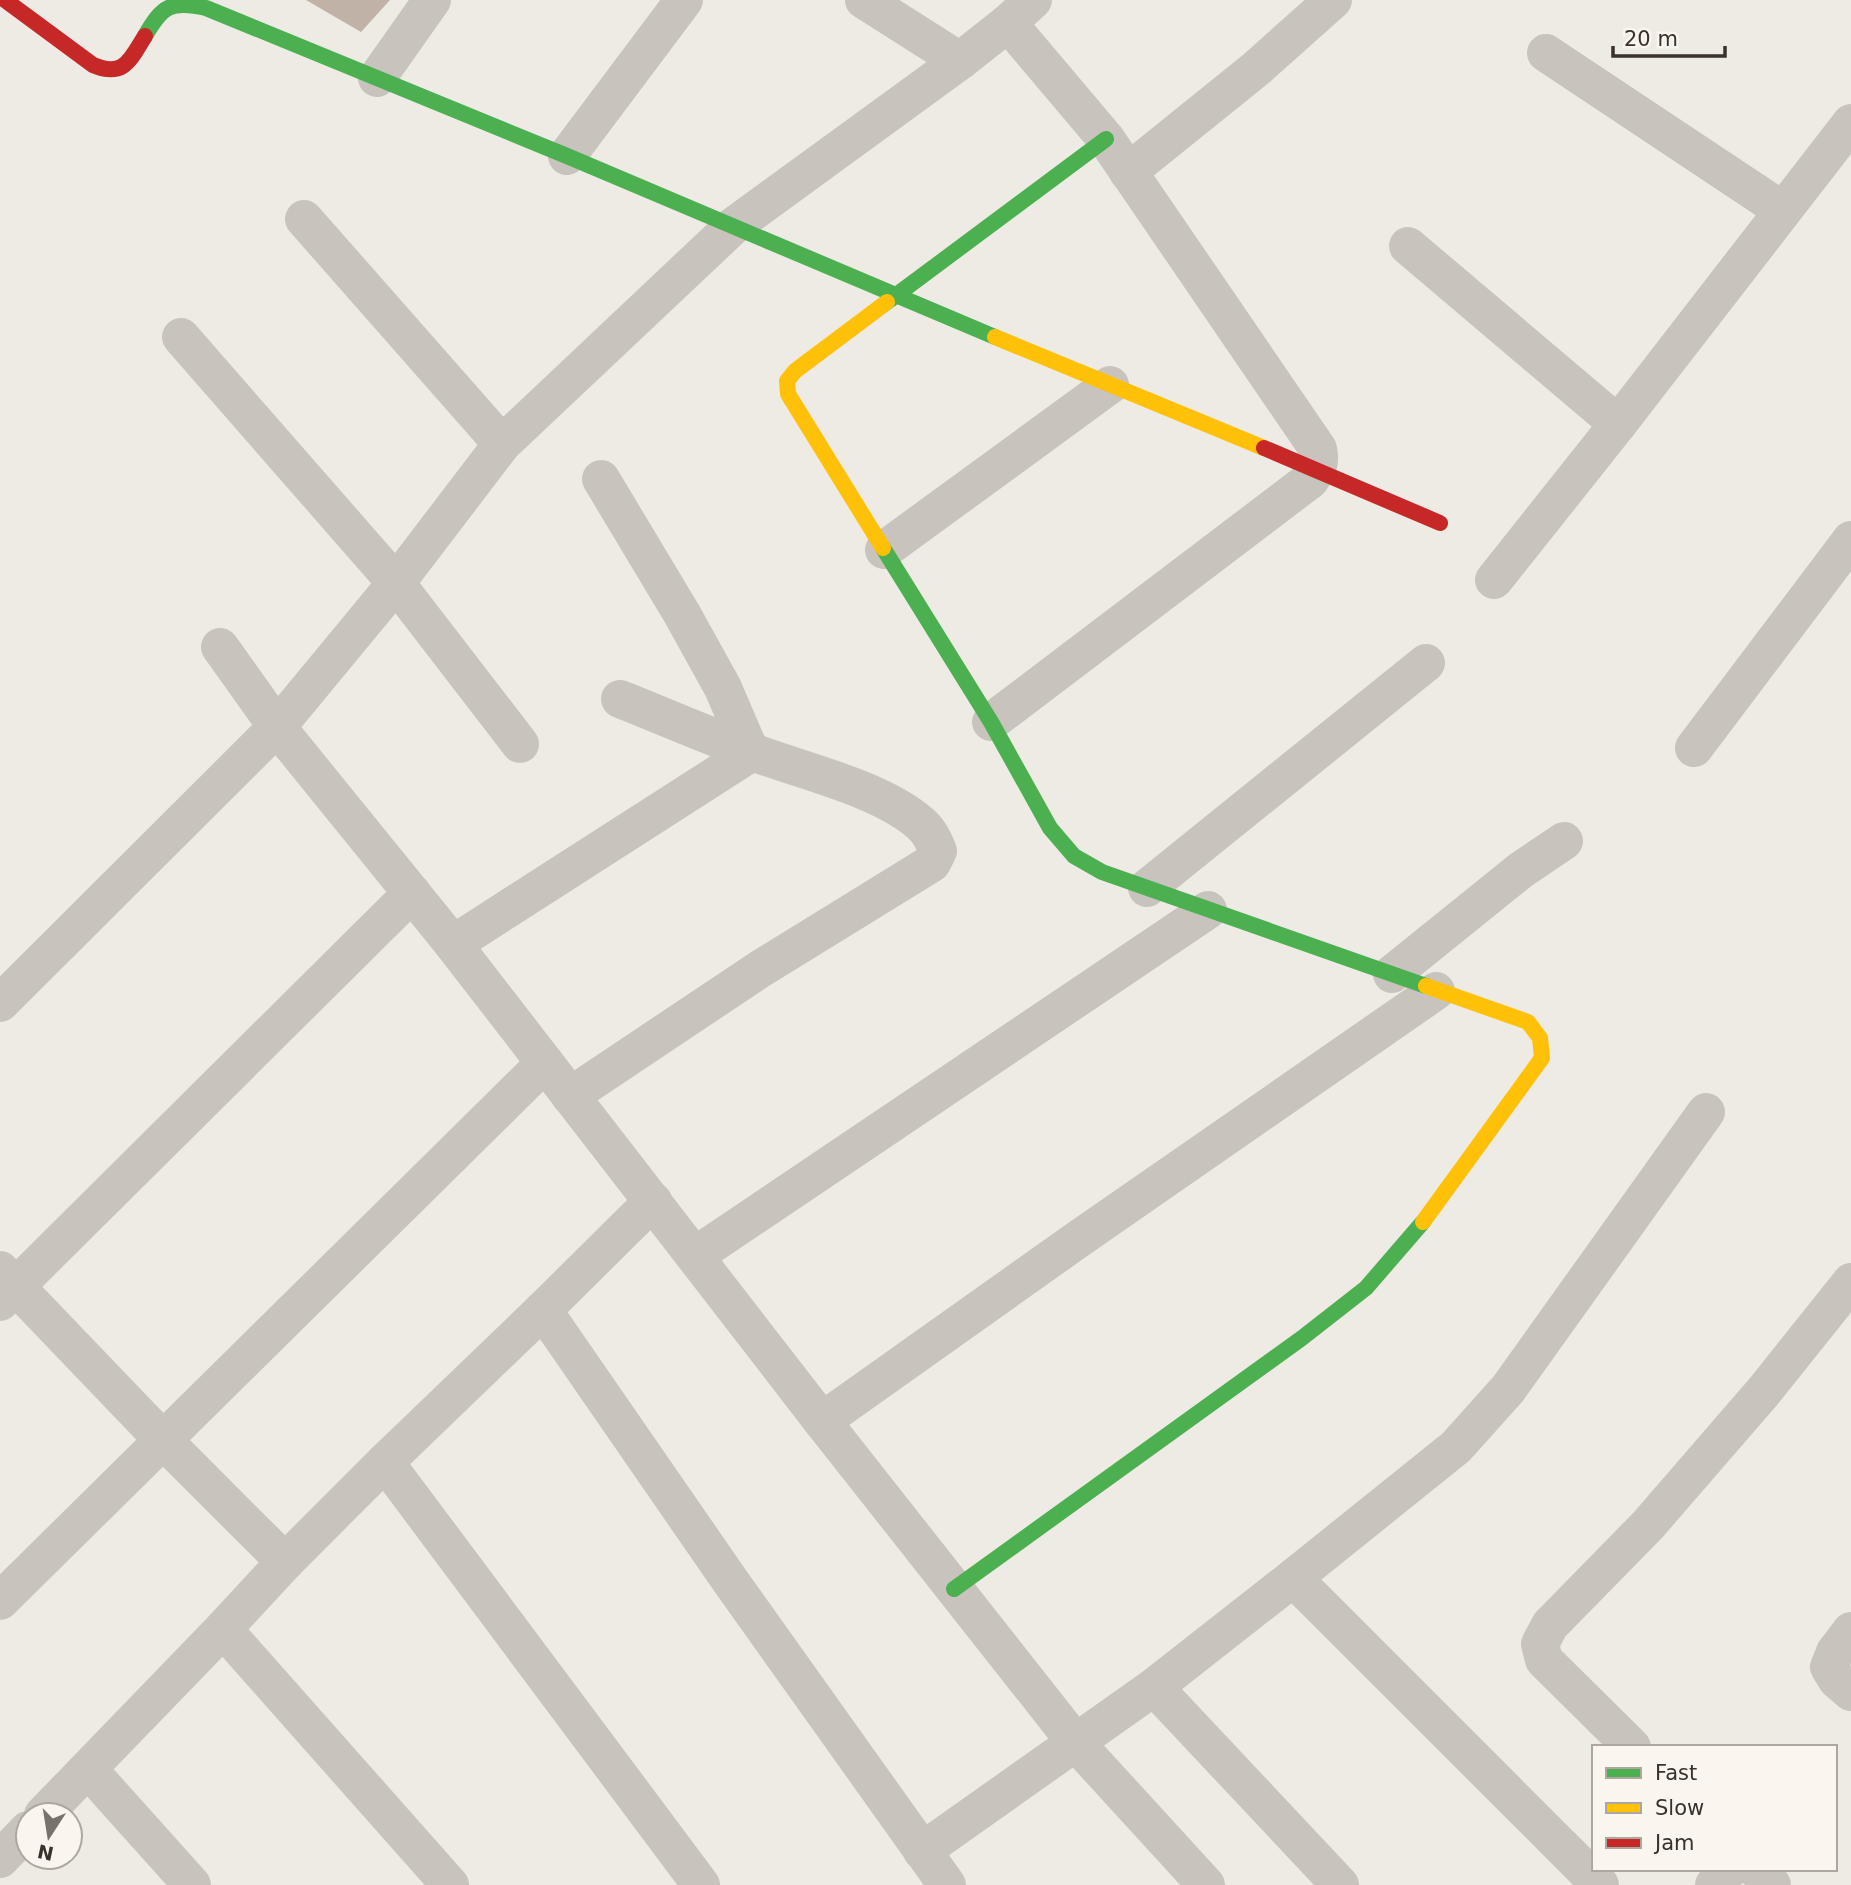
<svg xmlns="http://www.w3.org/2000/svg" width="1851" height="1885" viewBox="0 0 1851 1885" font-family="'DejaVu Sans',sans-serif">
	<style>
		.building { fill: #c1b2a7 }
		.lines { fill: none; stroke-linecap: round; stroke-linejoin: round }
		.street { stroke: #c8c3bd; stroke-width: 38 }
		.fast { stroke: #4caf50; stroke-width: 16 }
		.slow { stroke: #ffc107; stroke-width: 16 }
		.jam { stroke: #c62828; stroke-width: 16 }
	</style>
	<rect width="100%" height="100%" fill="#eeebe5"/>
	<path class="building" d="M306 0H390L361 32Z"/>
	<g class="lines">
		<g class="street">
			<path d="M864 0 960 61"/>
			<path d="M1546 53 1782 210"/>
			<path d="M377 78 432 0"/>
			<path d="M567 156 684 0"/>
			<path d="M1128 172 1257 68 1333 0"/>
			<path d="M304 219 502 444"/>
			<path d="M1408 246 1618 424"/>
			<path d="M181 337 396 583 520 744"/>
			<path d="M884 550 1110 385"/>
			<path d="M1494 580 1618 424 1851 123"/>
			<path d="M220 647 277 727 453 944 822 1421 1076 1743 1206 1885"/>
			<path d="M991 722 1310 480C1318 469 1321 462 1318 449L1106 139 1008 23"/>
			<path d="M1694 748 1851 540"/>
			<path d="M1147 888 1426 663"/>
			<path d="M453 944 749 754 750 751 723 688 682 614 601 479"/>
			<path d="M1392 974 1521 870 1564 841"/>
			<path d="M0 1003 277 727 396 583 502 444 732 227 960 61 1008 23 1033 0"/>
			<path d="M570 1096 760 969 932 863 938 851C934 841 930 832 921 824 881 788 801 771 750 751 706 735 663 716 620 699"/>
			<path d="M696 1255 1208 910"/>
			<path d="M0 1270 163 1440 285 1562"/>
			<path d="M0 1302 412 893"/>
			<path d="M543 1310 731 1582 947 1885"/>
			<path d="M822 1421 1077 1240 1436 991"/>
			<path d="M385 1462 701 1885"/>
			<path d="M1293 1578 1600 1885"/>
			<path d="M0 1601 545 1063"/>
			<path d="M223 1629 450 1885"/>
			<path d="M1851 1631 1835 1652 1829 1667 1837 1680 1851 1692"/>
			<path d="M1154 1687 1340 1885"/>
			<path d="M1632 1747 1544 1660 1540 1644 1550 1625 1648 1525 1764 1391 1851 1282"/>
			<path d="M88 1769 192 1885"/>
			<path d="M43 1815 223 1629 285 1562 385 1462 543 1310 653 1201"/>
			<path d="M922 1851 1154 1687 1293 1578 1456 1447 1508 1389 1706 1112"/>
			<path d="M0 1859 28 1830"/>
			<path d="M1756 1869 1772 1885"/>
			<path d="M1714 1885 1730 1869"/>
		</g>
		<g class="fast">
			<path d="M145 36C162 6 171 0 206 8L567 156 995 337"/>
			<path d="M887 302 1106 139"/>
			<path d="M883 548 991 722 1050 828 1074 856 1102 872 1426 986"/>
			<path d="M954 1589 1302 1338 1366 1288 1423 1222"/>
		</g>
		<g class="slow">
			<path d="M995 337 1264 448"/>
			<path d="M883 548 788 394 787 381 795 371 887 302"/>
			<path d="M1423 1222 1542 1058 1540 1038 1528 1022 1426 986"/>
		</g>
		<g class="jam">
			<path d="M5 0 93 65C124 78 130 60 145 36"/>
			<path d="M1264 448 1440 523"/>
		</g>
	</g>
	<rect x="1592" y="1745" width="245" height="126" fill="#faf6ed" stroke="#ada79f" stroke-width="2"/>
	<rect x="1606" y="1768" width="35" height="10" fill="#4caf50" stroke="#ada79f" stroke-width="2"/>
	<text x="1655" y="1780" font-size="21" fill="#39312b">Fast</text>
	<rect x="1606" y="1803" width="35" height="10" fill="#ffc107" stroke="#ada79f" stroke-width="2"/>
	<text x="1655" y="1815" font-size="21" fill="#39312b">Slow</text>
	<rect x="1606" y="1838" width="35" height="10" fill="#c62828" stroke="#ada79f" stroke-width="2"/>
	<text x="1655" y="1850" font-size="21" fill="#39312b">Jam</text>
	<g transform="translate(49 1836) rotate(192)"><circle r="33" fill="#faf6ed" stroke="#ada79f" stroke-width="2"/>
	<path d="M0-5L12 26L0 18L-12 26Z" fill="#78726c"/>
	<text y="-10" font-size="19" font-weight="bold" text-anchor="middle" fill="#39312b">N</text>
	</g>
	<path d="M1613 46v10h112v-10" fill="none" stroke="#39312b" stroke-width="3.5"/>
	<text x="1624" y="46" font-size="21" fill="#39312b" stroke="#faf6ed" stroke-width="5" paint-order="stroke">20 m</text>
</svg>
